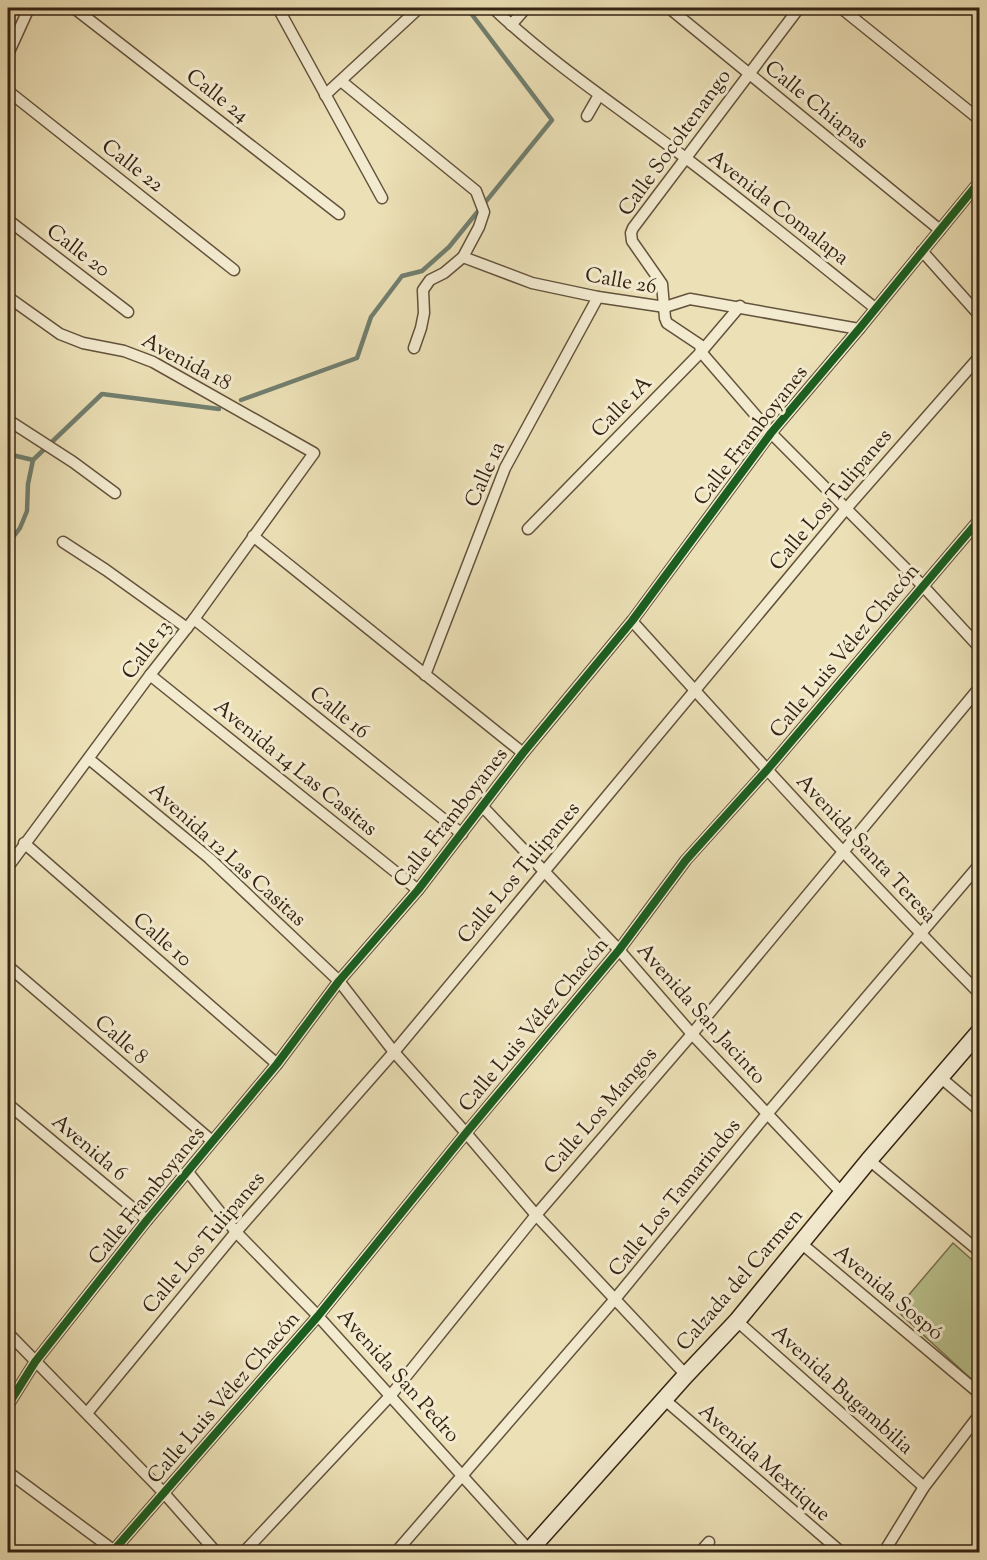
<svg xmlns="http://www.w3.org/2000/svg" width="987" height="1560" viewBox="0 0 987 1560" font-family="'Sorts Mill Goudy',serif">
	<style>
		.green { fill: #b9c28d; stroke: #777250; stroke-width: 1.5 }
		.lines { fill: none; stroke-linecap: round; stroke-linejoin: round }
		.stream { stroke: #717f6f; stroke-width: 4.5 }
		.street-casing { stroke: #63523c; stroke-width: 13 }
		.secondary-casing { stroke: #352313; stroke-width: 19 }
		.street { stroke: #f3ebd0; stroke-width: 10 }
		.secondary { stroke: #f3ebd0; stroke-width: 16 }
		.cycleway-casing { stroke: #f3ebd0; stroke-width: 11 }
		.cycleway { stroke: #1b5e20; stroke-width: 8 }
		.labels { text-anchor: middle; stroke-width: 6; stroke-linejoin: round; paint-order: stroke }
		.street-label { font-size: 21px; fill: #352313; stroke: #f3ebd0 }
	</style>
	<rect width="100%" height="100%" fill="#ece0b6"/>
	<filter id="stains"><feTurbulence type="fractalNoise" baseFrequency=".00333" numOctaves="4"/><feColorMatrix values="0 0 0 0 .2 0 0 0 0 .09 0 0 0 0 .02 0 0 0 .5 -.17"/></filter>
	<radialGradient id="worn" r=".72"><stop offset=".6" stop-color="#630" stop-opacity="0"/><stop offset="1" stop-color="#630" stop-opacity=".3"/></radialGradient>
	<path class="green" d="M953 1243 979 1266V1386L896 1310Z"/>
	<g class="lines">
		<g class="stream">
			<path d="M241 400 357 358 371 317 402 276 422 271 449 247 552 120 467 8"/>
			<path d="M8 454 33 460"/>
			<path d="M8 544 20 528 27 511 28 484 33 460 102 394 219 409"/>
		</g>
		<g class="street-casing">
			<g id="street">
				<path d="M74 8 339 214"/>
				<path d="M278 8 382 198"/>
				<path d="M493 8C551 63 619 108 683 156 748 205 811 257 875 308"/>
				<path d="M669 8 940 230"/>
				<path d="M799 8 633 228 631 233 632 241 662 284 665 318 667 323 700 345 701 352 771 433 922 585 980 648"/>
				<path d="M841 8 980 120"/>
				<path d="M511 25 526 8"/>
				<path d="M8 54 29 8"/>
				<path d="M341 81 476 191 484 212 479 227 463 257 532 283 598 297 665 307 690 299 859 329"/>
				<path d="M8 91 234 270"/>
				<path d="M325 95 417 10"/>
				<path d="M587 116 599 95"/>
				<path d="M8 220 128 312"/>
				<path d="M922 251 980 316"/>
				<path d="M8 297 60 334 83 343 124 351 153 362 314 453 194 619 150 675 8 867"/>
				<path d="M414 348 421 328 424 313 423 290 430 280 444 273 463 257"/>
				<path d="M8 420 73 462 115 493"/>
				<path d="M528 529 701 352 740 306"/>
				<path d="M253 536 523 753"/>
				<path d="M63 542 106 570 187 628"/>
				<path d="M194 619 462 834"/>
				<path d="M632 621C746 747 860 873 980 994"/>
				<path d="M150 675 418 890"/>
				<path d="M425 675 505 468 598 297"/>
				<path d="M89 759 209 858 339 981 394 1052 466 1133 536 1215 686 1375"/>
				<path d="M483 807 619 950 692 1034 842 1193"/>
				<path d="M24 843 277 1064"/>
				<path d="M8 966 212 1141"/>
				<path d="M940 1077 980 1111"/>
				<path d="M8 1104 147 1220"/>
				<path d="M869 1160 980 1252"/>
				<path d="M188 1172 236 1232 318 1316 531 1552"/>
				<path d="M802 1244 980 1394"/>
				<path d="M737 1321 924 1487"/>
				<path d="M8 1333 163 1492 216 1552"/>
				<path d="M665 1400 841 1552"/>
				<path d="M8 1405 35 1362 147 1220 277 1064 339 981 418 890 523 753 632 621 771 433 859 329 980 181"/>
				<path d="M87 1413 236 1232 394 1052 845 510 980 356"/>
				<path d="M8 1472 116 1552"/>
				<path d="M114 1550 318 1316 466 1133 619 950 686 860 767 770 980 519"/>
				<path d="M244 1552 391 1395 536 1215 692 1034 980 687"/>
				<path d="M396 1552 615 1299 767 1114 980 864"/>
				<path d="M700 1552 709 1542"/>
				<path d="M884 1552 924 1487 980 1414"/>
			</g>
		</g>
		<g class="secondary-casing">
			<g id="secondary">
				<path d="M8 10 9 8"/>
				<path d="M528 1552 686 1375 737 1321 869 1160 980 1031"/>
			</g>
		</g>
		<use href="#street" class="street"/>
		<use href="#secondary" class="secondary"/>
		<g class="cycleway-casing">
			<g id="cycleway">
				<path d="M8 1405 35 1362 147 1220 277 1064 339 981 418 890 523 753 632 621 771 433 859 329 980 181"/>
				<path d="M116 1552 114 1550 318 1316 466 1133 619 950 686 860 767 770 980 519"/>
			</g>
		</g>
		<use href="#cycleway" class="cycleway"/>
	</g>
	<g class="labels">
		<g class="street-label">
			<text transform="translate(218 95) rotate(38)" y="7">Calle 24</text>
			<text transform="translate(817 104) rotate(39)" y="7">Calle Chiapas</text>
			<text transform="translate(674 142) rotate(-54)" y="7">Calle Socoltenango</text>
			<text transform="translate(133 165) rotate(38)" y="7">Calle 22</text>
			<text transform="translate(779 207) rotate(38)" y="7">Avenida Comalapa</text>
			<text transform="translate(79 250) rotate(37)" y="7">Calle 20</text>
			<text transform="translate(621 280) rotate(10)" y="7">Calle 26</text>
			<text transform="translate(187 361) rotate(28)" y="7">Avenida 18</text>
			<text transform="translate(621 406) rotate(-46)" y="7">Calle 1A</text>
			<text transform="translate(750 435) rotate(-52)" y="7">Calle Framboyanes</text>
			<text transform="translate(484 474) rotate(-66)" y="7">Calle 1a</text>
			<text transform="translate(830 499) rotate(-50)" y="7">Calle Los Tulipanes</text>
			<text transform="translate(146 649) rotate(-53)" y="7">Calle 13</text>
			<text transform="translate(844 650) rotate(-50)" y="7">Calle Luis Vélez Chacón</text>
			<text transform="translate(340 712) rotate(39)" y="7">Calle 16</text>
			<text transform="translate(296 767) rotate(39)" y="7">Avenida 14 Las Casitas</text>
			<text transform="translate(450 817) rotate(-52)" y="7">Calle Framboyanes</text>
			<text transform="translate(867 848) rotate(47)" y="7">Avenida Santa Teresa</text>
			<text transform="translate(228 854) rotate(42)" y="7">Avenida 12 Las Casitas</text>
			<text transform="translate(518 872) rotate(-50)" y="7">Calle Los Tulipanes</text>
			<text transform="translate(163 939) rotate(41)" y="7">Calle 10</text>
			<text transform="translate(702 1013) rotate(48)" y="7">Avenida San Jacinto</text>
			<text transform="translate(533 1024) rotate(-50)" y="7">Calle Luis Vélez Chacón</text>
			<text transform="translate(122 1039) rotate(41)" y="7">Calle 8</text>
			<text transform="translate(600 1110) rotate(-49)" y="7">Calle Los Mangos</text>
			<text transform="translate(90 1147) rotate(40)" y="7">Avenida 6</text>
			<text transform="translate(146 1195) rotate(-51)" y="7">Calle Framboyanes</text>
			<text transform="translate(674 1197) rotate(-51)" y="7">Calle Los Tamarindos</text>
			<text transform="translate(203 1242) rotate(-50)" y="7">Calle Los Tulipanes</text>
			<text transform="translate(739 1279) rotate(-49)" y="7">Calzada del Carmen</text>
			<text transform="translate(889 1292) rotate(40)" y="7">Avenida Sospó</text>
			<text transform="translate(399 1375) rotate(48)" y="7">Avenida San Pedro</text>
			<text transform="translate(843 1389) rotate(42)" y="7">Avenida Bugambilia</text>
			<text transform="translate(223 1397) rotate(-49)" y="7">Calle Luis Vélez Chacón</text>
			<text transform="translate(765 1462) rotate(41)" y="7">Avenida Mextique</text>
		</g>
	</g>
	<rect width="987" height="1560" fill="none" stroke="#ece0b6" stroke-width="30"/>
	<rect x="9" y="9" width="969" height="1542" fill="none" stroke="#352313" stroke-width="3"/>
	<rect x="15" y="15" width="957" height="1530" fill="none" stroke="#352313" stroke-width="1.5"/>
	<rect width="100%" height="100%" filter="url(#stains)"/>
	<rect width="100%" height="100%" fill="url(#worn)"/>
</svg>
